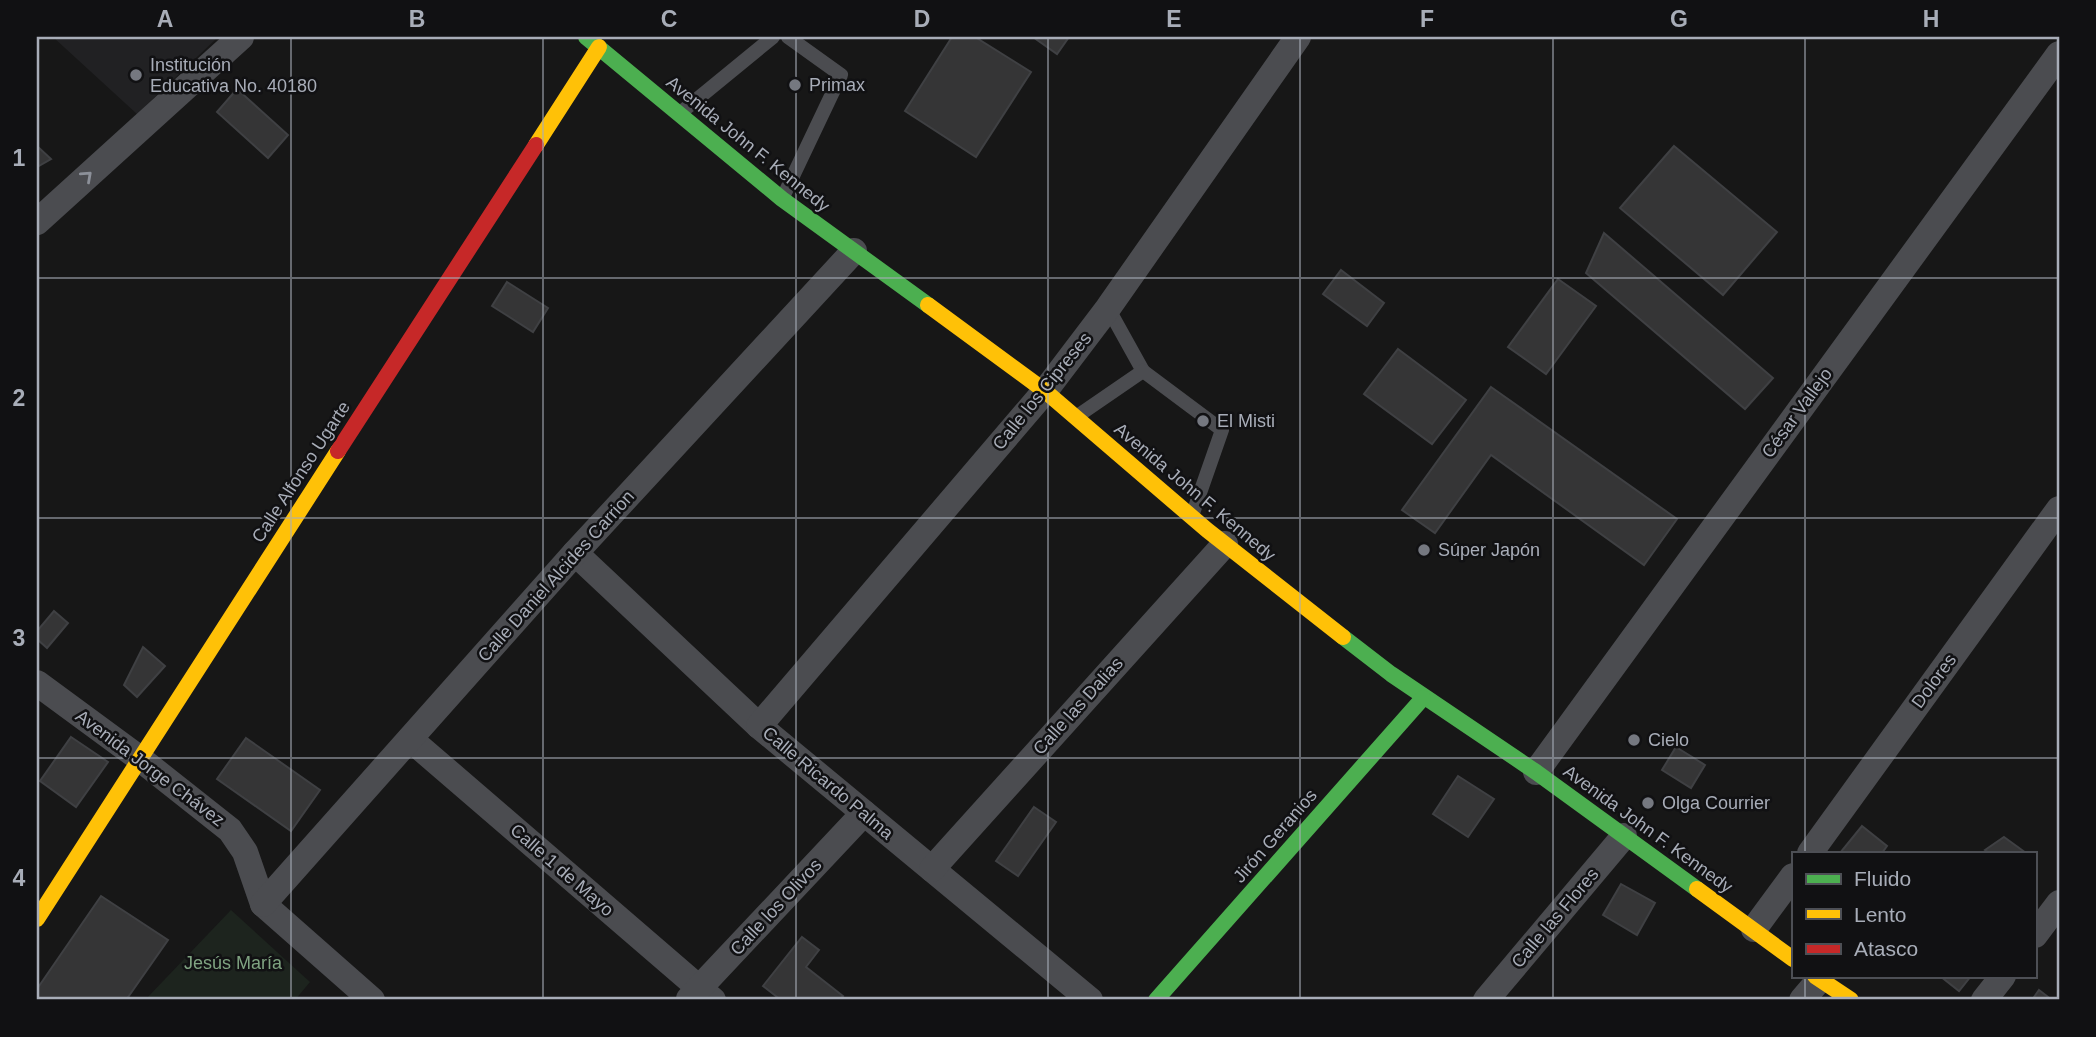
<svg xmlns="http://www.w3.org/2000/svg" width="2096" height="1037" viewBox="0 0 2096 1037" font-family="Arial,sans-serif">
	<style>
		.built { fill: #212123 }
		.green { fill: #1d241e }
		.building { fill: #353536; stroke: #3f4043; stroke-width: 2 }
		.lines { fill: none; stroke-linecap: round; stroke-linejoin: round }
		.lane { stroke: #4b4c50; stroke-width: 14 }
		.street { stroke: #4b4c50; stroke-width: 26 }
		.fast { stroke: #4caf50; stroke-width: 16 }
		.slow { stroke: #ffc107; stroke-width: 16 }
		.jam { stroke: #c62828; stroke-width: 16 }
		.oneway { stroke: #8c9099 }
		.grid { fill: none; stroke: #a8adb8; stroke-width: 2; stroke-opacity: 0.55 }
		.poi-dot { fill: #757880; stroke: #111113; stroke-width: 2.5 }
		.labels { text-anchor: middle; stroke-width: 5; stroke-linejoin: round; paint-order: stroke }
		.poi-label { font-size: 18px; fill: #a8adb8; stroke: #111113; text-anchor: start }
		.street-label { font-size: 18px; fill: #a8adb8; stroke: #111113 }
		.park-label { font-size: 18px; fill: #7fa381; stroke: #111113 }
		.neatline { fill: none; stroke: #a8adb8; stroke-width: 2.5 }
		.grid-label { font-size: 23px; text-anchor: middle; font-weight: bold; fill: #a8adb8 }
	</style>
	<rect width="100%" height="100%" fill="#171717"/>
	<path class="built" d="M53 37H218L137 114Z"/>
	<path class="green" d="M231 910 310 982 295 1000H145Z"/>
	<g class="building">
		<path d="M952 37H975L1031 72 976 157 905 111Z"/>
		<path d="M1033 37H1069L1057 54Z"/>
		<path d="M237 89 288 135 268 158 217 112Z"/>
		<path d="M37 146 51 159 37 167Z"/>
		<path d="M1674 146 1777 232 1723 295 1620 208Z"/>
		<path d="M1604 233 1773 378 1745 409 1586 273Z"/>
		<path d="M1341 270 1384 303 1367 326 1323 294Z"/>
		<path d="M1558 279 1596 306 1546 374 1508 347Z"/>
		<path d="M507 282 548 308 533 332 492 306Z"/>
		<path d="M1398 349 1466 400 1432 444 1364 394Z"/>
		<path d="M1491 387 1677 519 1644 565 1491 455 1435 533 1402 510Z"/>
		<path d="M54 611 68 623 47 648 37 639V631Z"/>
		<path d="M143 647 165 666 137 697 124 685Z"/>
		<path d="M71 737 108 762 76 807 40 781Z"/>
		<path d="M246 738 320 790 291 831 217 779Z"/>
		<path d="M1676 747 1705 765 1691 788 1662 770Z"/>
		<path d="M1458 776 1494 799 1468 837 1433 814Z"/>
		<path d="M1034 807 1056 822 1018 876 996 861Z"/>
		<path d="M1862 826 1887 846 1882 853H1840Z"/>
		<path d="M2004 837 2026 853H1989L1985 850Z"/>
		<path d="M1621 884 1655 903 1637 935 1603 915Z"/>
		<path d="M101 896 168 940 126 1000H37V989Z"/>
		<path d="M802 937 819 950 806 967 843 996 839 1000H781L763 986Z"/>
		<path d="M1940 976H1971L1959 991Z"/>
		<path d="M2039 990 2052 1000H2032Z"/>
	</g>
	<g class="lines">
		<g class="lane">
			<path d="M679 114 773 37"/>
			<path d="M783 197 841 75 788 37"/>
			<path d="M1108 308 1143 371"/>
			<path d="M1076 417 1143 371 1222 430 1193 513"/>
		</g>
		<g class="street">
			<path d="M37 222 241 37"/>
			<path d="M575 553 759 726 1090 1000"/>
			<path d="M37 683 139 758 230 830 245 852 263 904 372 1000"/>
			<path d="M759 726 1045 391 1108 308 1298 37"/>
			<path d="M410 739 713 1000"/>
			<path d="M1536 772 2059 54"/>
			<path d="M1810 853 2059 509"/>
			<path d="M932 869 1225 544"/>
			<path d="M263 904 575 553 854 251"/>
			<path d="M1754 929 1793 876"/>
			<path d="M2035 935 2059 903"/>
			<path d="M689 999 864 813"/>
			<path d="M1486 1000 1624 836"/>
			<path d="M1802 1000 1820 979"/>
			<path d="M1984 1000 2003 976"/>
		</g>
		<g class="fast">
			<path d="M586 37 782 199 928 305"/>
			<path d="M1343 637 1391 674 1536 772 1697 889"/>
			<path d="M1156 1000 1423 698"/>
		</g>
		<g class="slow">
			<path d="M536 145 599 47"/>
			<path d="M928 305 1045 391 1207 530 1343 637"/>
			<path d="M1697 889 1793 959"/>
			<path d="M37 919 338 451"/>
			<path d="M1815 976 1851 1000"/>
		</g>
		<path class="jam" d="M338 451 536 145"/>
	</g>
	<defs><path id="oneway-chevron" d="M-2-3.5L2.5 0L-2 3.5" fill="none" stroke-width="1.6" stroke-linecap="round" stroke-linejoin="round" transform="scale(1.75)"/></defs>
	<use class="oneway" href="#oneway-chevron" transform="translate(87 176) rotate(-42)"/>
	<path class="grid" d="M291 37V1000M543 37V1000M796 37V1000M1048 37V1000M1300 37V1000M1553 37V1000M1805 37V853M37 278H2059M37 518H2059M37 758H2059M1805 976V1000"/>
	<g class="poi-dot">
		<circle cx="136" cy="75" r="7"/>
		<circle cx="795" cy="85" r="7"/>
		<circle cx="1203" cy="421" r="7"/>
		<circle cx="1424" cy="550" r="7"/>
		<circle cx="1634" cy="740" r="7"/>
		<circle cx="1648" cy="803" r="7"/>
	</g>
	<g class="labels">
		<g class="poi-label">
			<text x="150" y="71">Institución<tspan x="150" dy="21">Educativa No. 40180</tspan></text>
			<text x="809" y="91">Primax</text>
			<text x="1217" y="427">El Misti</text>
			<text x="1438" y="556">Súper Japón</text>
			<text x="1648" y="746">Cielo</text>
			<text x="1662" y="809">Olga Courrier</text>
		</g>
		<g class="street-label">
			<text transform="translate(748 144) rotate(39)" y="6">Avenida John F. Kennedy</text>
			<text transform="translate(1042 391) rotate(-51)" y="6">Calle los Cipreses</text>
			<text transform="translate(1797 413) rotate(-54)" y="6">César Vallejo</text>
			<text transform="translate(301 472) rotate(-57)" y="6">Calle Alfonso Ugarte</text>
			<text transform="translate(1195 492) rotate(40)" y="6">Avenida John F. Kennedy</text>
			<text transform="translate(556 576) rotate(-48)" y="6">Calle Daniel Alcides Carrion</text>
			<text transform="translate(1934 681) rotate(-54)" y="6">Dolores</text>
			<text transform="translate(1078 706) rotate(-48)" y="6">Calle las Dalias</text>
			<text transform="translate(150 768) rotate(37)" y="6">Avenida Jorge Chávez</text>
			<text transform="translate(828 783) rotate(40)" y="6">Calle Ricardo Palma</text>
			<text transform="translate(1648 829) rotate(36)" y="6">Avenida John F. Kennedy</text>
			<text transform="translate(1275 836) rotate(-49)" y="6">Jirón Geranios</text>
			<text transform="translate(562 870) rotate(41)" y="6">Calle 1 de Mayo</text>
			<text transform="translate(776 907) rotate(-47)" y="6">Calle los Olivos</text>
			<text transform="translate(1555 918) rotate(-50)" y="6">Calle las Flores</text>
		</g>
		<g class="park-label">
			<text x="233" y="969">Jesús María</text>
		</g>
	</g>
	<rect width="2096" height="1037" fill="none" stroke="#111113" stroke-width="77"/>
	<rect x="1792" y="852" width="245" height="126" fill="#111113" stroke="#4d4f55" stroke-width="2"/>
	<rect x="1806" y="874" width="35" height="10" fill="#4caf50" stroke="#4d4f55" stroke-width="2"/>
	<text x="1854" y="886" font-size="21" fill="#a8adb8">Fluido</text>
	<rect x="1806" y="909" width="35" height="10" fill="#ffc107" stroke="#4d4f55" stroke-width="2"/>
	<text x="1854" y="922" font-size="21" fill="#a8adb8">Lento</text>
	<rect x="1806" y="944" width="35" height="10" fill="#c62828" stroke="#4d4f55" stroke-width="2"/>
	<text x="1854" y="956" font-size="21" fill="#a8adb8">Atasco</text>
	<rect x="38" y="38" width="2020" height="960" class="neatline"/>
	<g class="grid-label">
		<text x="165" y="27">A</text>
		<text x="417" y="27">B</text>
		<text x="669" y="27">C</text>
		<text x="922" y="27">D</text>
		<text x="1174" y="27">E</text>
		<text x="1427" y="27">F</text>
		<text x="1679" y="27">G</text>
		<text x="1931" y="27">H</text>
		<text x="19" y="166">1</text>
		<text x="19" y="406">2</text>
		<text x="19" y="646">3</text>
		<text x="19" y="886">4</text>
	</g>
</svg>
